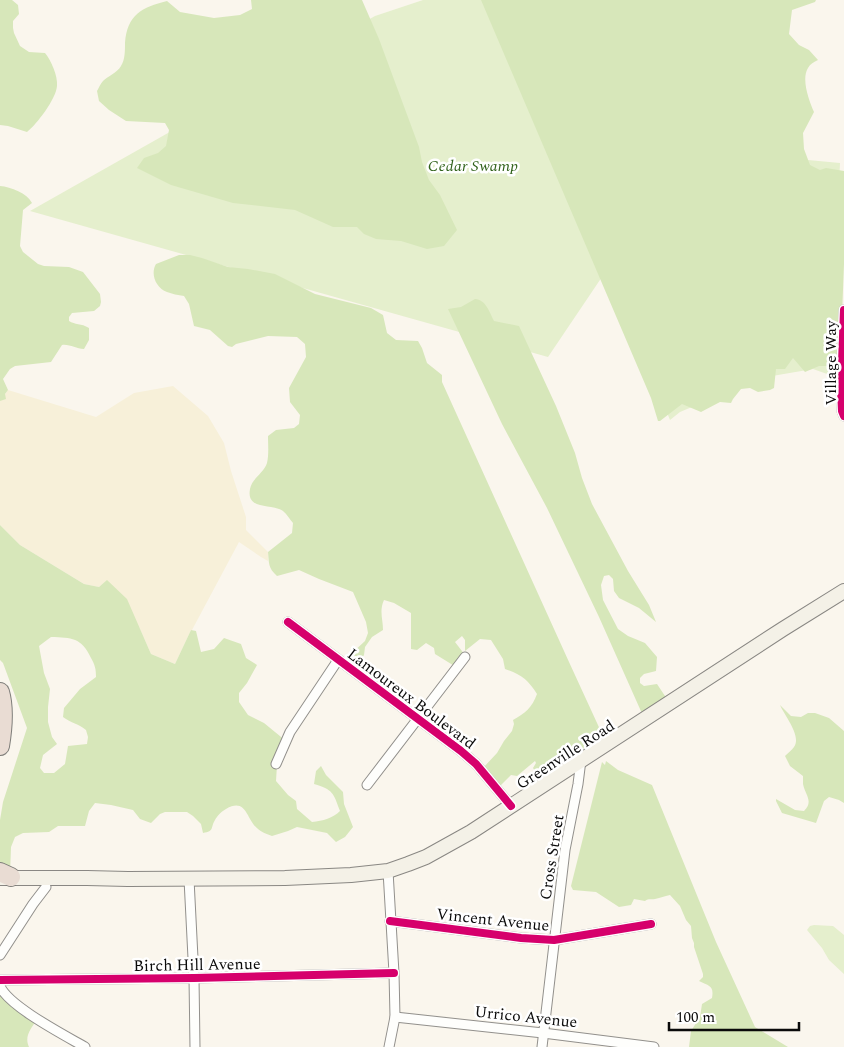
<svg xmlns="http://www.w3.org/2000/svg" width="844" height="1047" viewBox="0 0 844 1047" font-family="Spectral,serif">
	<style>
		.farmland { fill: #f7f0d9 }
		.green { fill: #e5efcd }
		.forest { fill: #d7e7ba; fill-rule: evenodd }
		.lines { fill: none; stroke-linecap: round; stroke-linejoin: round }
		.minor-casing { stroke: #92908c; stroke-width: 11 }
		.secondary-casing { stroke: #898783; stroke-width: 16 }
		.motorway-casing { stroke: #7f7e7a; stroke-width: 20 }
		.minor { stroke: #fefefc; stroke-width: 9 }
		.secondary { stroke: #f4f1e7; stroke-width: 14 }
		.motorway { stroke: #e9dcd3; stroke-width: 18 }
		.cycleway-casing { stroke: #fff; stroke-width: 11 }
		.cycleway { stroke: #d6006c; stroke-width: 8 }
		.labels { text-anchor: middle; stroke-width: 5; stroke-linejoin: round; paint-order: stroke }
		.park-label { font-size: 16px; font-style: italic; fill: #31621b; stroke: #fff }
		.street-label { font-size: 16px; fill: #0a0a0a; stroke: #fff }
	</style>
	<rect width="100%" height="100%" fill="#faf6ed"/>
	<path class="farmland" d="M173 386 208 416 224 443 231 471 246 517V530L268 552V561L261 557 239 542 192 630H191L175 664 151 654 140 629 107 581 99 587 84 584 20 545 0 525V401L8 390 96 417 134 393Z"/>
	<g class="green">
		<path d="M423 0H772L776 157 840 163 830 375 813 369 761 378 680 412 670 420 608 268 548 357 30 211 375 16Z"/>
		<path d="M814 925 833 926 844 935V974L829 960 822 948 807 930 810 926Z"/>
	</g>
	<g class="forest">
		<path d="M0 0H12L18 5 19 14 13 21V28L14 33 20 46 29 52 45 53C51 60 58 76 57 86 56 99 37 124 27 132L8 126 0 125Z"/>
		<path d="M251 0H362L379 39 419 147 422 162 429 180 440 195 457 230 444 246 427 249 401 241 376 239 364 234 357 227H333L295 210 233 203 171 185 137 168 144 158 158 153 166 146 169 130 165 123 126 121 109 110 99 101 97 91C99 88 100 84 103 81 108 76 117 73 121 66 125 60 125 51 125 43 127 15 142 7 167 1L180 12 214 18 240 15 252 9Z"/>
		<path d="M481 0H816L815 2 792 10 789 34 799 45 809 50 818 60C814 62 810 64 808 68 801 79 809 101 814 112L803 133 804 149 810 165 820 170 826 168 844 171V264L840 366H819L805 372 793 358 785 369H776L774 388 770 390 758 392 750 388 741 389 733 399 731 403 720 402 701 412 682 404 660 421H658L651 398Z"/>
		<path d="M0 186C11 187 27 193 32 203L23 210 20 246 23 252 38 264 44 266 69 267 83 272 100 294 101 302 100 306 94 311 72 313 69 317V321C75 325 81 323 89 328V340L84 349C76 349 70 344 62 345L51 362 15 366 10 369 3 379 8 390 5 394 6 399 0 401Z"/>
		<path d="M179 255H190L202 258 228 267 248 269 275 274 315 294 371 308 383 315 387 333 396 340 418 341 422 348 427 363 442 375V382L569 662 603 736 539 777 533 768 536 763 535 761 517 776 511 775 499 787 482 769 497 753 504 741 512 731 514 724 513 720C525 713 532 708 537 694 528 680 522 675 505 669L503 659 491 640 480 639 465 651V640L462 636 455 642 465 655 456 667 435 654 434 648 426 643 417 650 411 649V613L394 603 384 600C379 611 383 619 383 630L372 637 365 647 364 655 354 669 345 664 351 654 365 641 368 633 366 622 353 592 319 579 299 570 277 576C268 568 269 563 268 552L292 533 293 523C290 520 287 514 283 511 272 503 246 511 250 489 252 478 264 473 267 463 269 455 268 444 268 436L276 430 294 428 299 424 300 415 290 402 289 388 306 357 305 344 297 337 268 336 236 344 232 347 228 346 210 330 194 326 189 304 184 296C178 295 172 294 167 292 156 288 150 274 156 264Z"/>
		<path d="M475 299C486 300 489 311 494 321L519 326 556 406 575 453 582 478 592 504 628 571 649 605 656 622 639 608 619 598 614 591 613 579 609 575 604 576 601 585 603 600 618 629 628 636 645 643 657 657 656 671 644 674 640 678V683L644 686 657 684 669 702 644 718 599 617 547 508 502 424 448 309 461 307Z"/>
		<path d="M0 525 20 545 84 584 99 587 107 580 127 599 151 654 175 664 191 630 196 631 201 652 214 649 224 638 241 644 246 658 257 665 247 683 239 693V702L248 715 264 723 286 741 277 765 276 781 288 795 296 801 297 809 312 822C323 821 333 818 340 811 333 792 333 790 314 784L316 771 321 766 326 775 343 792 344 804 353 827 345 837 336 842 327 833 297 827 288 831 272 836C267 834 261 832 258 829 246 820 247 797 226 809 222 811 217 816 215 820 210 828 215 831 203 833L201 824 193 816 187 812H165L160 814 151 823 140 819 133 810 111 805 95 803 89 811 85 826H58L49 832 23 833 15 837 11 847 10 875 7 877 0 862V820L3 802 27 728 3 663 0 660ZM51 637C72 638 81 637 91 658 95 665 96 669 96 677L80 689 64 708 63 717C71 723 79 724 86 730L88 737 87 744 68 746 65 764 54 773H44L40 768 43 755 57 744 52 737 48 722V707L50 689 44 673 39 646Z"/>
		<path d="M780 705 791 716 801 717 808 713H815L829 718 844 731V803L839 800 829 797 824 801 816 823 782 813 776 801V799L795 810 804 811C814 801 805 795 803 784 803 782 803 779 803 776L790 766 785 756C788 753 792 750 794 747 802 736 784 715 780 705Z"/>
		<path d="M606 761 618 770 652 785 716 942 755 1027 788 1047H689L691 1031 700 1017 702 1004 712 998C714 986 710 986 699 981L703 977V974L694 947V943L692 938 691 926 686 920 680 906 670 895C664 896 661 898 655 899 651 900 649 898 645 901L634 899 631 905 619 907 596 892 573 890 571 886 602 762 605 765Z"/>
		<path d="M0 983 37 1019C31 1029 24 1036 29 1047H0Z"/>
	</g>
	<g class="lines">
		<g class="minor-casing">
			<g id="minor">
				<path d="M844 310 841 389 842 411 844 416"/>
				<path d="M288 622 461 751 476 764 511 806"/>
				<path d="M276 764 290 732 338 660"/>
				<path d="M367 785 465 657"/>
				<path d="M388 871 394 973 395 1017 389 1047"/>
				<path d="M189 879 194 978 195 1047"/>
				<path d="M390 921 521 938 554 940 651 924"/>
				<path d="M0 955 33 904 46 887"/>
				<path d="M0 980 194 978 394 973"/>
				<path d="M0 986C8 1006 66 1036 85 1047"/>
				<path d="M395 1017 543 1033 654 1047"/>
				<path d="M542 1047 565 850 578 784 581 760"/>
			</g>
		</g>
		<g class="secondary-casing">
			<path id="secondary" d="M0 878H87L128 879 285 878 351 875 388 871 408 864 426 857 471 832 783 629 844 591"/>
		</g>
		<g class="motorway-casing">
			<g id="motorway">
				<path d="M0 692C5 709 3 728 0 746"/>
				<path d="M0 872 11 877"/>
			</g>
		</g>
		<use href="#minor" class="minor"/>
		<use href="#secondary" class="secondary"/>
		<use href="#motorway" class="motorway"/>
		<g class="cycleway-casing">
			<g id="cycleway">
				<path d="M844 310 841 389 842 411 844 416"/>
				<path d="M288 622 461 751 476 764 511 806"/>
				<path d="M390 921 521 938 554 940 651 924"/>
				<path d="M0 980 194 978 394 973"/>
			</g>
		</g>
		<use href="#cycleway" class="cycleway"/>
	</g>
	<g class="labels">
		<g class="park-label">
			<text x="473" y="171">Cedar Swamp</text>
		</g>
		<g class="street-label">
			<text transform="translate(830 363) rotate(-90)" y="6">Village Way</text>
			<text transform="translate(412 698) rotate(37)" y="6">Lamoureux Boulevard</text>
			<text transform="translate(565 754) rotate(-33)" y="6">Greenville Road</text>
			<text transform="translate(551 857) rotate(-81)" y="6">Cross Street</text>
			<text transform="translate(493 919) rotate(6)" y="6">Vincent Avenue</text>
			<text transform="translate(197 964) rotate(-1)" y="6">Birch Hill Avenue</text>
			<text transform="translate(526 1016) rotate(6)" y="6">Urrico Avenue</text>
		</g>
	</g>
	<path d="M669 1022v8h130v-8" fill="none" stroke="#0a0a0a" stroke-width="2.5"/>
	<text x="676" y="1022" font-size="15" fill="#0a0a0a" stroke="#ffffff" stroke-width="4" paint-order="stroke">100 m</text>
</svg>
